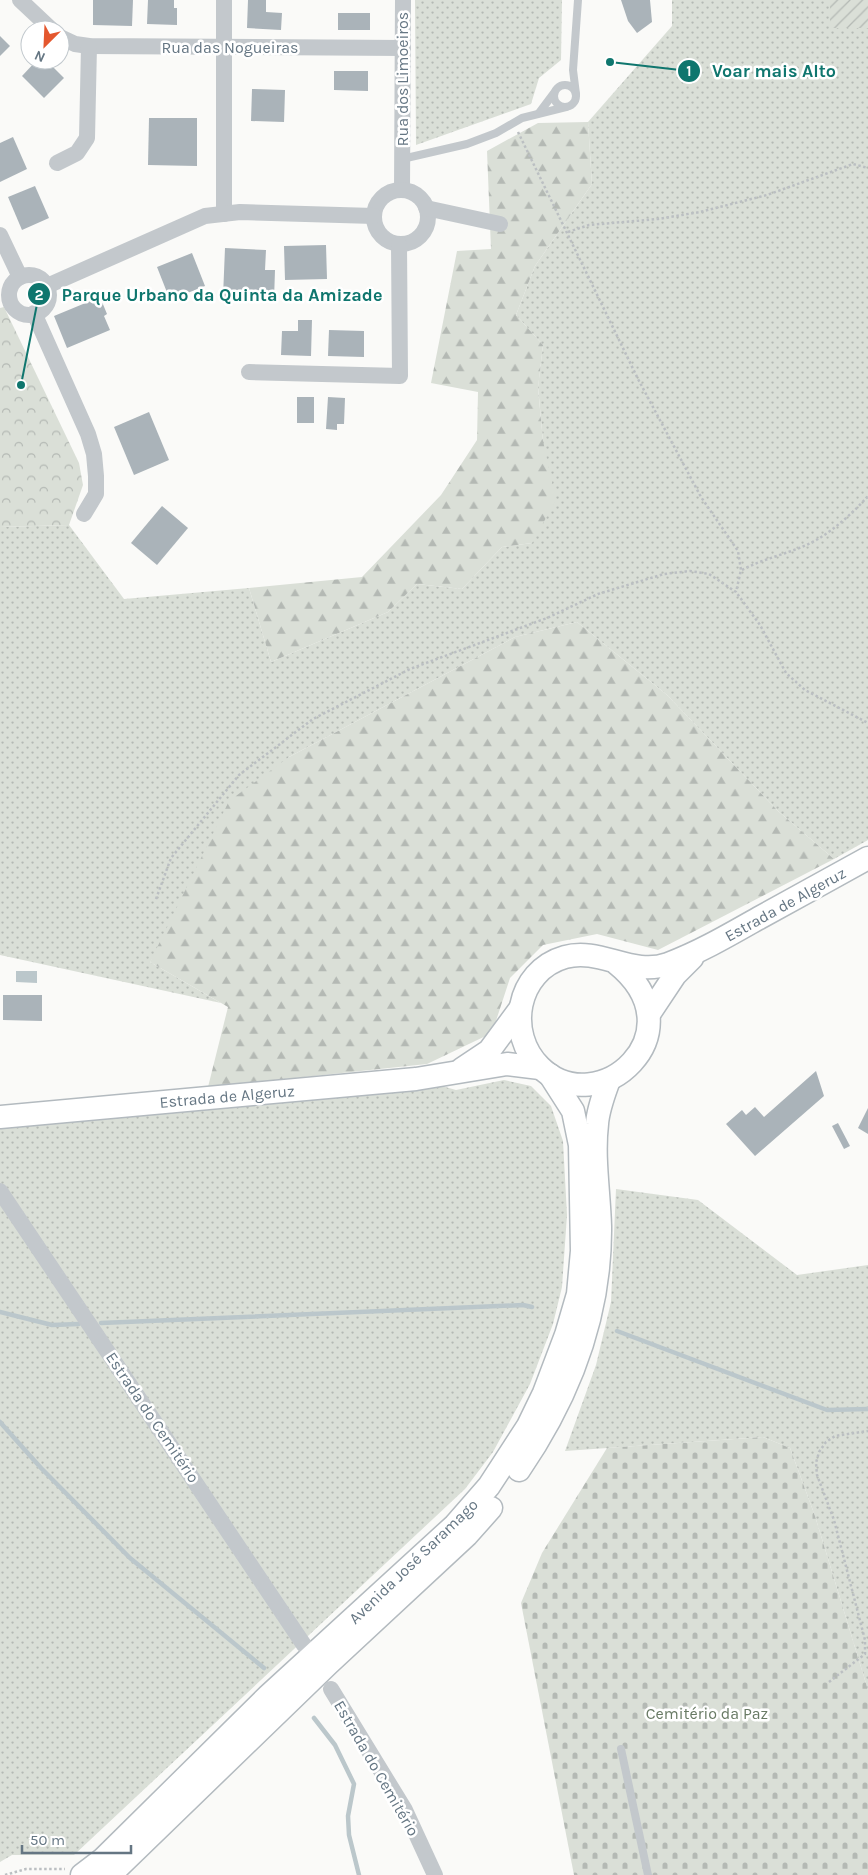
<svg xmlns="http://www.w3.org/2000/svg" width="868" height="1875" viewBox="0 0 868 1875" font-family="Karla,sans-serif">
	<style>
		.grass { fill: url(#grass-dots) }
		.forest { fill: url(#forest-firs) }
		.cemetery { fill: url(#cemetery-stones) }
		.park { fill: url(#park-crowns) }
		.garden { fill: url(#garden-furrows) }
		.water { fill: #bbc7cb }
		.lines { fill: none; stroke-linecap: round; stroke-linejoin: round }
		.stream { stroke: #bbc7cb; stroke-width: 4.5 }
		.building { fill: #aab3b9 }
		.secondary-casing { stroke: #b3babf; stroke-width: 25 }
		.path { stroke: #bbbfc2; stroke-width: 2.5; stroke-dasharray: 2.5 2.5; stroke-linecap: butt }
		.service { stroke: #c3c8cc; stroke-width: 8 }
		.minor { stroke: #c3c8cc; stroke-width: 16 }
		.secondary { stroke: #fff; stroke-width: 22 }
		.labels { text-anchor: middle; stroke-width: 5; stroke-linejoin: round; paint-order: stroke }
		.street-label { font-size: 16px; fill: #657683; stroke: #fff }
		.park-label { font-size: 16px; fill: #687a64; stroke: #fff }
		.leader { fill: none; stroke: #0f766e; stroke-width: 2 }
		.callout-dot { fill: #0f766e; stroke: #fff; stroke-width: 2 }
		.mark-label { font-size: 15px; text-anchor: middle; font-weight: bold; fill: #fff }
		.callout-label { font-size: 18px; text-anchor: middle; font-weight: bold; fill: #0f766e; stroke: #fff; stroke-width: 5; stroke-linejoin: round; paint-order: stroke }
	</style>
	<defs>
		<pattern id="grass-dots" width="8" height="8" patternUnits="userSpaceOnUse" patternTransform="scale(1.25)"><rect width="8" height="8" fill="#dadfd7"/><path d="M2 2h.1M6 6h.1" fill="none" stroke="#b4b9b4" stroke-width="1.8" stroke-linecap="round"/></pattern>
		<pattern id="forest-firs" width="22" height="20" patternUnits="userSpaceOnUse" patternTransform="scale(1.25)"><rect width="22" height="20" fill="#dadfd7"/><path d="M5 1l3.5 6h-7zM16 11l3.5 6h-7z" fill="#b4b9b4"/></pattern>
		<pattern id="cemetery-stones" width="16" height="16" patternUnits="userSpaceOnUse" patternTransform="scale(1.25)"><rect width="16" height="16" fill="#dadfd7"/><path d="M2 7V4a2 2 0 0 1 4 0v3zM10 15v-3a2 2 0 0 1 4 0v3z" fill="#b4b9b4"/></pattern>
		<pattern id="park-crowns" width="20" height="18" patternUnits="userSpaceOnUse" patternTransform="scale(1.25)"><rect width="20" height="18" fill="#dadfd7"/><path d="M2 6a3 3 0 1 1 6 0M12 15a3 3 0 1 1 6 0" fill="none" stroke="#b4b9b4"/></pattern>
		<pattern id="garden-furrows" width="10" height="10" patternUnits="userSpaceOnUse" patternTransform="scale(1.25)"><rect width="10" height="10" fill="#dadfd7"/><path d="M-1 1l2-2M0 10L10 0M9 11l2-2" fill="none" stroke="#b4b9b4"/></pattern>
	</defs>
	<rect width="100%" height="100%" fill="#fafaf8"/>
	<g class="grass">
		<path d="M415 0H562L561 60 539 78 531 104 416 145Z"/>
		<path d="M672 0H830V28H868V840L834 859 778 811 667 695 577 622 515 637 289 757 150 962 221 1003 0 955V527L69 525 124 599 249 588 271 662 388 612 417 584 462 589 502 547 532 543 543 441 538 387 543 345 516 315 535 266 592 184 588 122 672 26Z"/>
		<path d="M504 1080 531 1086 551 1106 563 1141 567 1215 562 1287 553 1324 530 1384 493 1452 465 1489 74 1855H12L0 1862V1114L431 1083 456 1090Z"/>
		<path d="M616 1189 698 1200 797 1275 868 1265V1690L815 1516 790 1448 763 1437 565 1451 596 1365 611 1302Z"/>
	</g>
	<g class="forest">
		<path d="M588 122 592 184 535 266 516 315 543 345 538 388 543 441 556 500 532 543 502 547 462 589 417 584 388 612 271 662 249 588 362 577 441 495 477 440 478 392 431 383 457 251 491 249 487 151 538 123Z"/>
		<path d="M577 622 667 695 778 811 834 859 658 950 597 934 543 945 510 978 492 1033 427 1064 208 1087 228 1007 150 962 229 801 289 757 515 637Z"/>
	</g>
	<path class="cemetery" d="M763 1437 790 1448 815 1516 868 1690V1875H574L521 1603 542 1553 607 1448Z"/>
	<path class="park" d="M4 307 79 463 83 485 69 525 0 527V308Z"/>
	<rect class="garden" x="830" y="0" width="38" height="28"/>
	<path class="water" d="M16 971H37V983L16 982Z"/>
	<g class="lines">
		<g class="stream">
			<path d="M0 1312 52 1325 79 1324"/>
			<path d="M101 1323 523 1305 532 1307"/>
			<path d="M617 1331 827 1410 868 1409"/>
			<path d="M0 1422 41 1468 130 1558 264 1668"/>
			<path d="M314 1718 335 1745 354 1784 348 1816 349 1835 359 1875"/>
		</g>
	</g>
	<g class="building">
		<path d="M93 0H133L132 26 93 25Z"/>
		<path d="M148 0H174V8H177V25L147 24Z"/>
		<path d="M248 0H266V12L282 13 281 30 247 28Z"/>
		<path d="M621 0H650L652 22 637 33 628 21Z"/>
		<rect x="338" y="13" width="32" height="17"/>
		<path d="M0 36 10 46 0 56Z"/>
		<path d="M37 60H46L64 78 44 98 22 76Z"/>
		<path d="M334 71H368V91L334 90Z"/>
		<path d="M252 89 285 90 284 122 251 121Z"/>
		<path d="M149 118H197V166L148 165Z"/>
		<path d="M13 137 27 169 0 182V143Z"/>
		<path d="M35 186 49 218 22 230 8 197Z"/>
		<path d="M326 245 327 279 285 280 284 246Z"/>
		<path d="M225 248 266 250 265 270H275L274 300 223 297Z"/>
		<path d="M192 253 205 286 170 300 157 267Z"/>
		<path d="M100 297 107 314 104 316 110 330 67 348 54 316Z"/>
		<path d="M298 320H312L311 356 281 355 282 331H298Z"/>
		<path d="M329 330 364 331V357L328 356Z"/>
		<rect x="297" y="397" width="17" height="26"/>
		<path d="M328 397 345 398 344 424H337V430L326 429Z"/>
		<path d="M149 412 169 460 134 475 114 427Z"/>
		<path d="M162 506 188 528 157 565 131 543Z"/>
		<path d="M3 995H42V1021L3 1020Z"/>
		<path d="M816 1071 824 1096 755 1156 726 1124 742 1110 746 1115 755 1107 764 1117Z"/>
		<path d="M868 1108V1134L858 1128Z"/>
		<path d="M838 1123 850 1146 844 1149 832 1126Z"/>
	</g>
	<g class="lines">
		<g class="secondary-casing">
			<g id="secondary">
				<path d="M616 963C702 1032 598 1124 540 1067 506 1034 516 971 565 957 600 947 632 977 668 964 700 952 729 935 759 918 795 898 832 878 868 858"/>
				<path d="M649 1014 675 975 692 958"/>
				<path d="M462 1069 489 1051 520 1009"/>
				<path d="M0 1117 416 1079 507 1064 540 1068"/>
				<path d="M519 1470C569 1397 601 1314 600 1226 599 1192 593 1157 597 1124 598 1109 604 1094 609 1080"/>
				<path d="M82 1875 103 1859 269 1695 455 1525 489 1486 528 1426 544 1393 566 1335 578 1294 582 1251 580 1145 573 1111 550 1075"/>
				<path d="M110 1875 328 1664 467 1535 491 1508"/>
			</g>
		</g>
		<g class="path">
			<path d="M518 132 638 379 701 497 738 551 741 570 736 592"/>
			<path d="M568 232 589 225 658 219 700 212 767 195 853 164 868 168"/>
			<path d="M742 570C766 557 794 553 818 539 835 529 855 511 868 496"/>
			<path d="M156 899 171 858 239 775 313 719 410 669 547 618 598 594 664 574 690 571 709 574 736 592 760 625 786 673 805 690 868 723"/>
			<path d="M829 1682 865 1654V1640L834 1520 817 1475 816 1463 819 1452 826 1442 835 1436 868 1431"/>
			<path d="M5 1875 26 1869H65"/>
		</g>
		<g class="service">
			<circle cx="565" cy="96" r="11"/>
			<path d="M576 94 573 70 578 0"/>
			<path d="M539 113 554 93"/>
			<path d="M402 159 467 144 496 133 522 118 566 107"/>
			<path d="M621 1749 648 1875"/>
		</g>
		<g class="minor">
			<path d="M20 0 52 30"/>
			<path d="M60 37 75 44 89 46 403 48"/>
			<path d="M57 163 77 153 87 138 89 46"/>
			<path d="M402 190 403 0"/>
			<circle cx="401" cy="217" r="27"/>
			<path d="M426 208 500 224"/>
			<path d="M224 214V0"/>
			<path d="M0 235 20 277"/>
			<circle cx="29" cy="295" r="20"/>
			<path d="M47 286 205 216 240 212 374 216"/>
			<path d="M34 313 88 434 94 454 96 476V494L84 514"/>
			<path d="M249 372 400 376 399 244"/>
			<path d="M0 1191 304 1645"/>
			<path d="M331 1689 405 1810 435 1875"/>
		</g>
		<use href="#secondary" class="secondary"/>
	</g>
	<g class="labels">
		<g class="street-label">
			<text x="230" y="53">Rua das Nogueiras</text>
			<text transform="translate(402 79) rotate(-90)" y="6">Rua dos Limoeiros</text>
			<text transform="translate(785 904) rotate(-29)" y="6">Estrada de Algeruz</text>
			<text transform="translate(227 1096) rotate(-5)" y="6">Estrada de Algeruz</text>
			<text transform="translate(153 1417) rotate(56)" y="6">Estrada do Cemitério</text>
			<text transform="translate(413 1561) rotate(-44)" y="6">Avenida José Saramago</text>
			<text transform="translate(377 1768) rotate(60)" y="6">Estrada do Cemitério</text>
		</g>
		<g class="park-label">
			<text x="707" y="1719">Cemitério da Paz</text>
		</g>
	</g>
	<path class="leader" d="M610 62L689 71M21 385L39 294"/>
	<g class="callout-dot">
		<circle cx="610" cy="62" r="5"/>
		<circle cx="21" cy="385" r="5"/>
		<circle cx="689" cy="71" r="12"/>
		<circle cx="39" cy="294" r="12"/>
	</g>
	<g class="mark-label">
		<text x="689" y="76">1</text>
		<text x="39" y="300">2</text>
	</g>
	<g class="callout-label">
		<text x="774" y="77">Voar mais Alto</text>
		<text x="222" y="301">Parque Urbano da Quinta da Amizade</text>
	</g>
	<g transform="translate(45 45) rotate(204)"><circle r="24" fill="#ffffff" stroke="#c1c8cd"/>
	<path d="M0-4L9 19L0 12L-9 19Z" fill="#e4572e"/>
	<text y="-8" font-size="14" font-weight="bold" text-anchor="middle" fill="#657683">N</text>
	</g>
	<path d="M22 1845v8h109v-8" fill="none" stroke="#657683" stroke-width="2.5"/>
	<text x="30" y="1845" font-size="15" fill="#657683" stroke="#ffffff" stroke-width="4" paint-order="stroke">50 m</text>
</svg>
